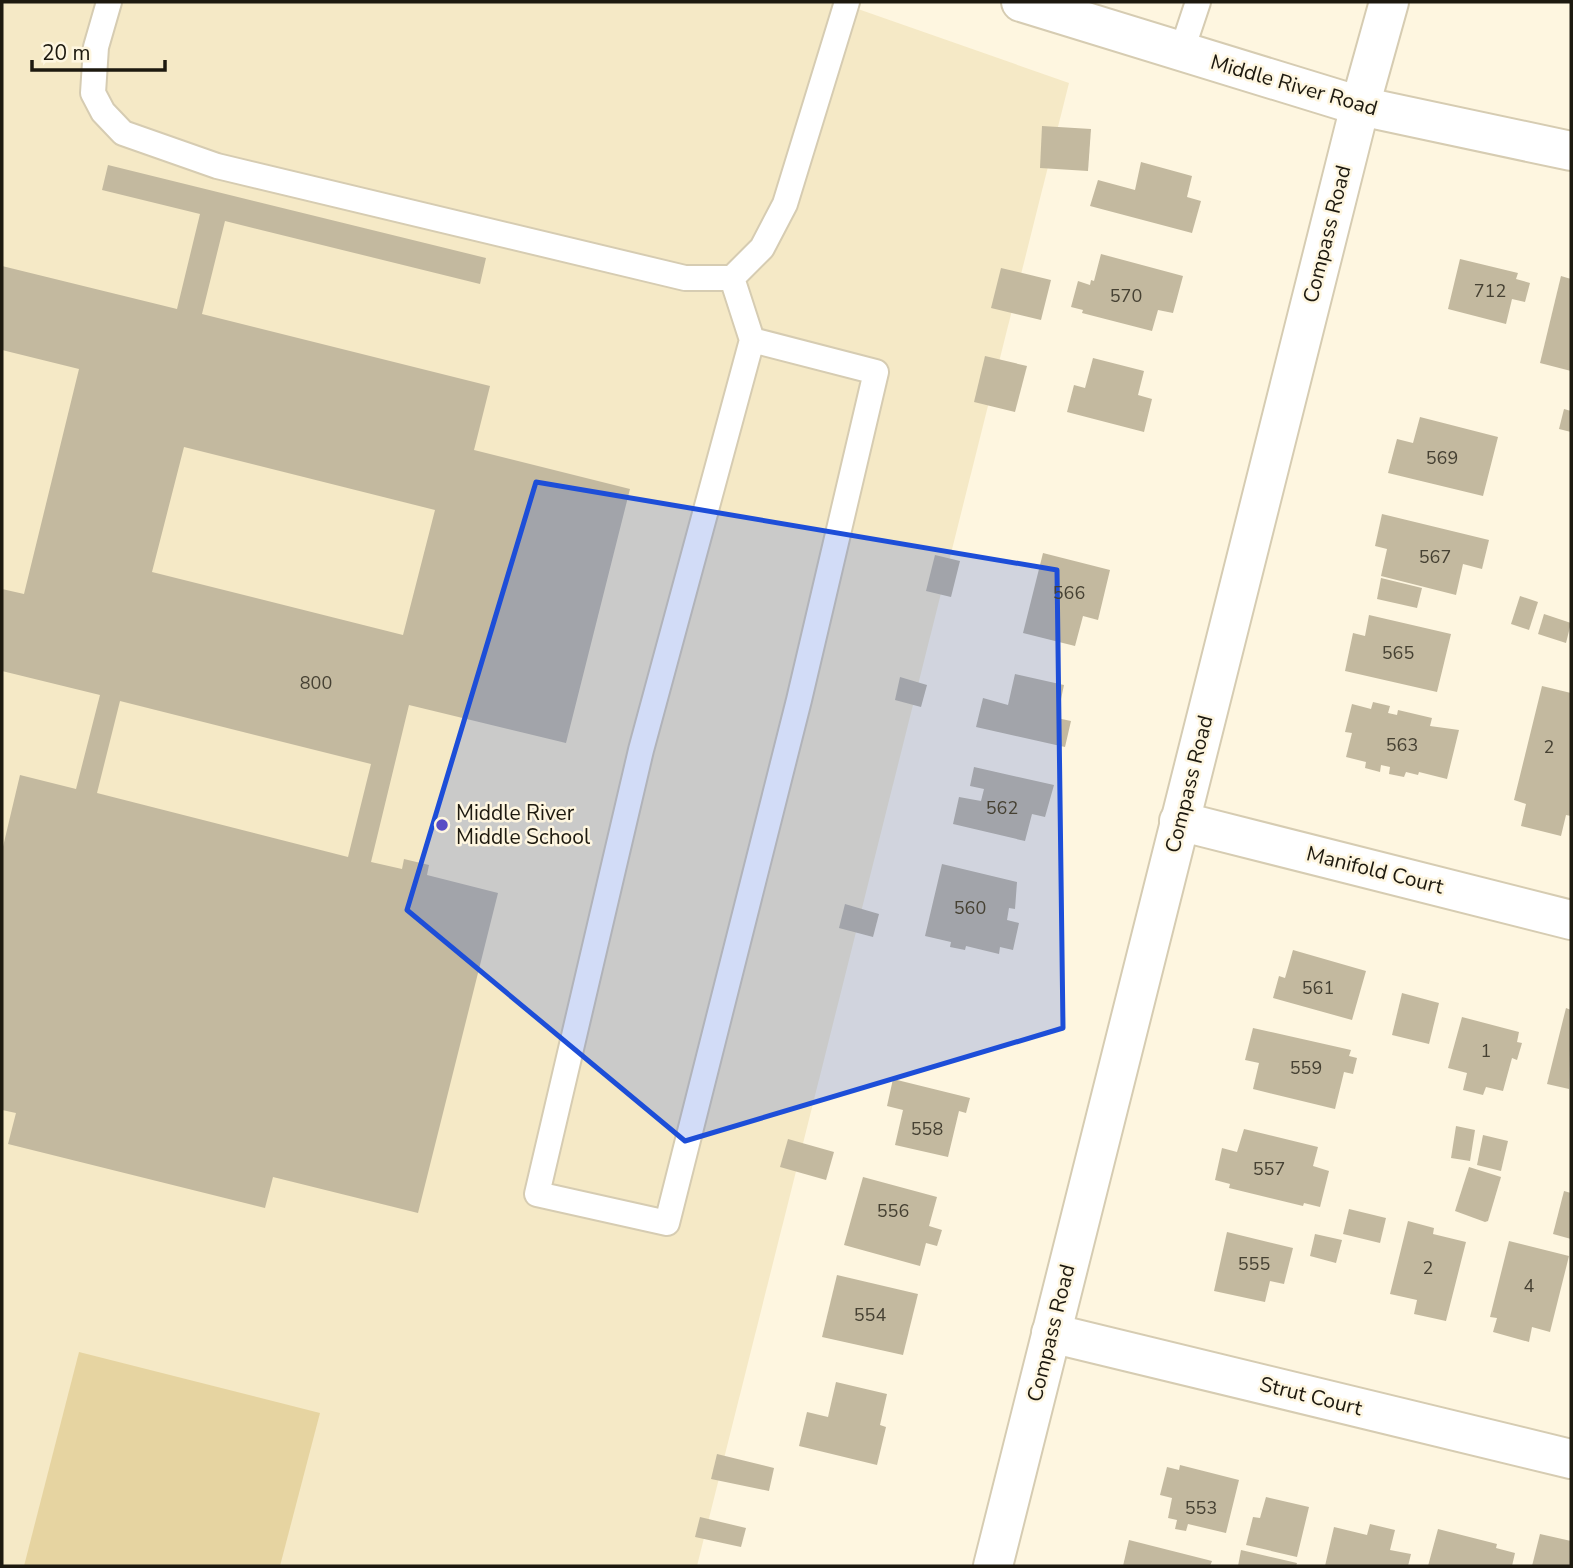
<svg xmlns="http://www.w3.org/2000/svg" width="1573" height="1568" viewBox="0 0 1573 1568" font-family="'Nunito Sans',sans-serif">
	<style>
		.built { fill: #f5e9c6 }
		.pitch { fill: #e6d4a1 }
		.building { fill: #c3b99f; fill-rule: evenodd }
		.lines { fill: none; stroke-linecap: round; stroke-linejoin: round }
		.service-casing { stroke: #d6ccb2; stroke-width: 28 }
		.minor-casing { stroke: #d6ccb2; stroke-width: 42 }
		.tertiary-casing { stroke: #d6ccb2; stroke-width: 42 }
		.service { stroke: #fff; stroke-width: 24 }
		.minor { stroke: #fff; stroke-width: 38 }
		.tertiary { stroke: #fff; stroke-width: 38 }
		.marked { fill: #1d4ed8; fill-opacity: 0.2; stroke: #1d4ed8; stroke-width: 5; stroke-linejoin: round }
		.poi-dot { fill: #584dc5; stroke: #fef6e0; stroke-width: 2.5 }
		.labels { text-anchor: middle; stroke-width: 5; stroke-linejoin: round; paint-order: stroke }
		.number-label { font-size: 18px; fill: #464133 }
		.street-label { font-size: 21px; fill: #1d190f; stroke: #fef6e0 }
		.poi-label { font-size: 21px; fill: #1d190f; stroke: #fef6e0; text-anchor: start }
	</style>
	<rect width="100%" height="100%" fill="#fef6e0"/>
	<path class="built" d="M2 2H838L1069 83 697 1566H2Z"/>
	<path class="pitch" d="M79 1352 320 1413 280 1566H24Z"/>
	<g class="building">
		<path d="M1042 126 1091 129 1088 171 1040 168Z"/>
		<path d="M1141 162 1192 176 1187 197 1201 201 1192 233 1090 206 1098 180 1135 190Z"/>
		<path d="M108 165 486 258 480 284 225 221 202 314 490 386 474 450 630 489 566 743 409 705 371 862 402 869 404 859 429 865 427 875 498 893 418 1213 273 1177 265 1208 8 1144 16 1113 2 1110V851L20 775 76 789 100 695 2 671V589L24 594 79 369 2 350V266L177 309 200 214 102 190ZM184 447 435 510 403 635 152 572ZM120 701 371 764 348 857 97 793Z"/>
		<path d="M1101 254 1183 276 1173 313 1158 310 1152 331 1082 313 1083 310 1071 307 1078 281 1090 285 1091 280 1094 281Z"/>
		<path d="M1460 259 1518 273 1516 279 1530 283 1525 302 1512 299 1506 324 1448 309Z"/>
		<path d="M1001 268 1051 280 1041 320 991 308Z"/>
		<path d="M1561 276 1571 279V371L1540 363Z"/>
		<path d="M985 356 1027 366 1015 412 974 402Z"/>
		<path d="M1093 358 1144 371 1138 395 1152 399 1144 432 1067 412 1074 385 1085 388Z"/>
		<path d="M1564 409 1571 411V432L1559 429Z"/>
		<path d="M1420 417 1498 437 1483 496 1388 473 1397 439 1413 443Z"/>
		<path d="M1382 514 1489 540 1482 569 1463 564 1456 595 1381 576 1387 549 1375 546Z"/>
		<path d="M1043 553 1110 570 1098 620 1083 616 1075 646 1023 633Z"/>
		<path d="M935 555 960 561 951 597 926 591Z"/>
		<path d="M1381 578 1422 588 1417 608 1377 599Z"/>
		<path d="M1520 596 1538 602 1529 630 1511 624Z"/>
		<path d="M1544 614 1571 623 1566 643 1538 634Z"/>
		<path d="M1369 615 1451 634 1437 692 1345 671 1353 633 1365 636Z"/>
		<path d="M1015 674 1064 685 1057 718 1071 721 1065 747 976 727 983 698 1008 705Z"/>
		<path d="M900 677 927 685 921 707 895 700Z"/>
		<path d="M1542 686 1571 693V816L1566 815 1561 836 1521 826 1526 804 1514 800Z"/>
		<path d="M1373 702 1390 706 1388 713 1397 715 1398 710 1432 718 1430 726 1459 730 1447 779 1419 772 1418 775 1406 772 1404 777 1389 774 1390 767 1381 765 1380 772 1365 768 1366 762 1346 757 1352 733 1345 732 1352 704 1371 709Z"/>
		<path d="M974 767 1054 785 1045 817 1032 814 1025 841 953 824 959 797 981 801 984 789 970 786Z"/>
		<path d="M942 864 1017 882 1015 909 1009 908 1007 920 1019 923 1013 950 1000 947 999 954 966 946 965 950 950 947 951 942 925 936Z"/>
		<path d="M845 904 879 914 873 937 839 928Z"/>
		<path d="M1293 950 1366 971 1352 1020 1273 998 1279 976 1285 978Z"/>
		<path d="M1402 993 1439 1003 1429 1044 1392 1035Z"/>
		<path d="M1566 1008 1571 1010 1569 1089 1547 1084Z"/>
		<path d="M1462 1017 1519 1032 1517 1042 1522 1043 1517 1060 1512 1058 1503 1091 1486 1087 1483 1095 1463 1090 1467 1073 1448 1068Z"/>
		<path d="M1253 1028 1351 1050 1349 1056 1357 1058 1353 1074 1344 1072 1335 1109 1253 1089 1259 1063 1245 1060Z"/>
		<path d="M893 1079 970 1098 966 1113 959 1111 948 1157 895 1145 903 1110 887 1106Z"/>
		<path d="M1456 1126 1475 1130 1470 1161 1451 1158Z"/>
		<path d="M1244 1129 1318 1147 1313 1166 1329 1171 1320 1207 1304 1203 1303 1206 1229 1188 1230 1184 1215 1180 1222 1148 1237 1152Z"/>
		<path d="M1483 1135 1508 1141 1501 1171 1477 1165Z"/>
		<path d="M788 1139 834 1152 826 1180 780 1167Z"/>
		<path d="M1469 1167 1501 1177 1488 1221 1485 1222 1455 1211Z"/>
		<path d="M863 1177 937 1197 929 1226 942 1230 937 1246 926 1243 920 1266 844 1245Z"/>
		<path d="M1564 1191 1571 1193V1239L1553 1234Z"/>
		<path d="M1349 1209 1386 1218 1380 1243 1343 1234Z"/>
		<path d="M1408 1221 1434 1228 1433 1234 1466 1242 1446 1321 1414 1314 1417 1300 1390 1294Z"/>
		<path d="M1227 1232 1293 1248 1284 1284 1270 1281 1265 1302 1214 1291Z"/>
		<path d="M1315 1234 1342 1240 1336 1263 1310 1256Z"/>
		<path d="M1509 1241 1569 1256 1550 1332 1532 1327 1529 1342 1493 1332 1497 1318 1490 1317Z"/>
		<path d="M837 1275 918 1294 903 1355 822 1337Z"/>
		<path d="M836 1382 887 1394 880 1425 886 1427 877 1465 799 1446 807 1412 828 1417Z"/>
		<path d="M717 1454 774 1468 769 1491 711 1479Z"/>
		<path d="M1180 1465 1239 1480 1226 1533 1188 1524 1186 1531 1175 1529 1177 1520 1168 1518 1172 1498 1160 1495 1167 1467 1179 1470Z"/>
		<path d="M1266 1497 1309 1507 1297 1557 1246 1545 1253 1517 1260 1518Z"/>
		<path d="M700 1517 746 1528 741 1547 695 1537Z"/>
		<path d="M1370 1524 1395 1530 1390 1550 1411 1554 1408 1566H1325L1334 1527 1367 1535Z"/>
		<path d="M1438 1529 1497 1544 1496 1548 1515 1553 1512 1566H1428Z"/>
		<path d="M1540 1534 1571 1541V1566H1532Z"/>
		<path d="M1129 1540 1212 1561 1210 1566H1123Z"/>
		<path d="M1241 1550 1297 1563 1296 1566H1238Z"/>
	</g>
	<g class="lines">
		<g class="service-casing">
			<g id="service">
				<path d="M109 2 96 47 93 93 103 112 123 133 217 166 685 278H732"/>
				<path d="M1181 53 1198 2"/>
				<path d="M752 340 876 372 799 700 667 1223 537 1194 641 750 752 340 732 278 762 248 785 204 847 2"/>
			</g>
		</g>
		<g class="minor-casing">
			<g id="minor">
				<path d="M1360 106 1389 2"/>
				<path d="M1179 821 1571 920"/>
				<path d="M1051 1333 1571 1459"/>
			</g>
		</g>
		<g class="tertiary-casing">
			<g id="tertiary">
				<path d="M1021 2 1360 106 1571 151"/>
				<path d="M993 1566 1360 106"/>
			</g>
		</g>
		<use href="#service" class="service"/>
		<use href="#minor" class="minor"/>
		<use href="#tertiary" class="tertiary"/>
	</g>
	<path class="marked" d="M536 482 1057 570 1063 1028 685 1141 407 910Z"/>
	<circle class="poi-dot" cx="442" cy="825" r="7"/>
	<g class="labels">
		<g class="number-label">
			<text x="1490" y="297">712</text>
			<text x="1126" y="302">570</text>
			<text x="1442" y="464">569</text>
			<text x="1435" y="563">567</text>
			<text x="1069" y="599">566</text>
			<text x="1398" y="659">565</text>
			<text x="316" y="689">800</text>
			<text x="1402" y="751">563</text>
			<text x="1549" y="753">2</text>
			<text x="1002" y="814">562</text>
			<text x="970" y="914">560</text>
			<text x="1318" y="994">561</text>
			<text x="1486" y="1057">1</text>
			<text x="1306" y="1074">559</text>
			<text x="927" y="1135">558</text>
			<text x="1269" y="1175">557</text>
			<text x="893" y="1217">556</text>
			<text x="1254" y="1270">555</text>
			<text x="1428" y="1274">2</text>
			<text x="1529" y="1292">4</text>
			<text x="870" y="1321">554</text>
			<text x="1201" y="1514">553</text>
		</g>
		<g class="street-label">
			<text transform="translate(1294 85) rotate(16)" y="7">Middle River Road</text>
			<text transform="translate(1327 234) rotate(-76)" y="7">Compass Road</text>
			<text transform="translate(1189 784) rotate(-76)" y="7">Compass Road</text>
			<text transform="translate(1375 870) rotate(14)" y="7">Manifold Court</text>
			<text transform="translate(1051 1333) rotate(-76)" y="7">Compass Road</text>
			<text transform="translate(1311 1396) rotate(14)" y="7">Strut Court</text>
		</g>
		<g class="poi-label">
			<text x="456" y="820">Middle River<tspan x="456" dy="24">Middle School</tspan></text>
		</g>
	</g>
	<rect width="1573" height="1568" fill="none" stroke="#1d190f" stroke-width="7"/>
	<path d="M32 60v10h133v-10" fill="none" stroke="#1d190f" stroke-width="3.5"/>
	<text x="42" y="60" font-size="21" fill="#1d190f" stroke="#fef6e0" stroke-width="5" paint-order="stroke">20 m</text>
</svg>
